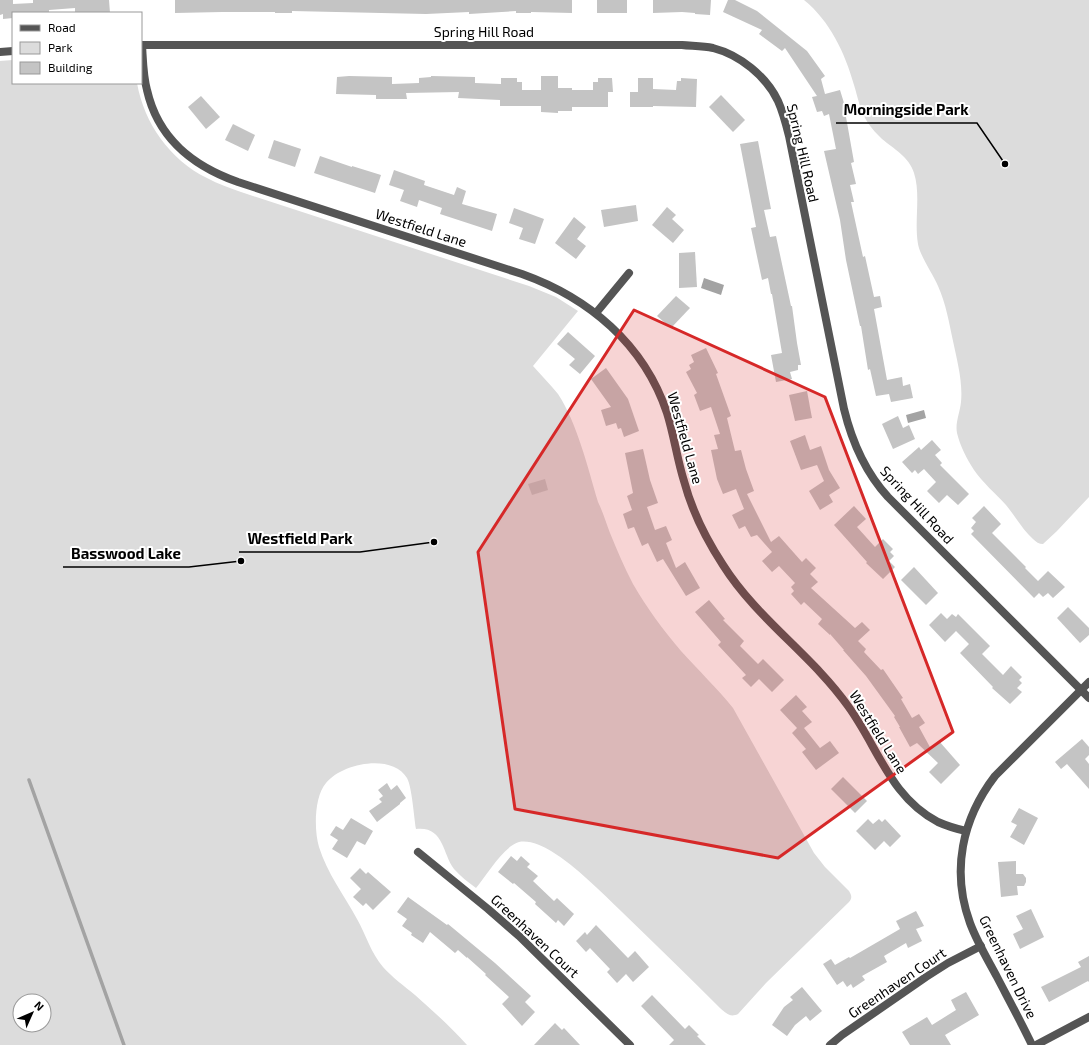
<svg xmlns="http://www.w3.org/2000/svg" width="1089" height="1045" viewBox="0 0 1089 1045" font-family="'Exo 2',sans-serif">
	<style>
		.green { fill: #dcdcdc; fill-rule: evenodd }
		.water { fill: #a3a3a3 }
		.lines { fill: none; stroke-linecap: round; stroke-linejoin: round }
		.stream { stroke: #a3a3a3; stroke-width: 3.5 }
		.building { fill: #c4c4c4 }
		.minor { stroke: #555; stroke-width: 8 }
		.tertiary { stroke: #555; stroke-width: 8 }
		.marked { fill: #d62828; fill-opacity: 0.2; stroke: #d62828; stroke-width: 3; stroke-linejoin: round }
		.labels { text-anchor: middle; stroke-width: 4; stroke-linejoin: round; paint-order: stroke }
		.street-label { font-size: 14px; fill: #000; stroke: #fff }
		.leader { fill: none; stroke: #000; stroke-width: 1.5 }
		.callout-dot { fill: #000; stroke: #fff; stroke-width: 1.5 }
		.callout-label { font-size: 15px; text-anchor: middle; font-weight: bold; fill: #000; stroke: #fff; stroke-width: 4; stroke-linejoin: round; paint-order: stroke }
	</style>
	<rect width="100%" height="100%" fill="#fff"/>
	<g class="green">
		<path d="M804 0H1089V497L1057 531 1043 544C1039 544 1036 542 1033 539 1022 529 1015 516 1006 505 995 493 983 483 974 470 967 459 960 446 957 433 955 423 960 412 961 402 963 382 957 360 953 341 949 322 946 304 938 286 933 274 920 256 918 244 914 221 921 195 914 173 909 157 894 149 882 139 877 134 872 129 868 123 860 111 858 98 854 85 845 53 830 21 804 0Z"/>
		<path d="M13 60V83H137C144 123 170 160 207 178 218 184 230 188 241 192L529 286 556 297 578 311 533 366C541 375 550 384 558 394 577 423 588 468 598 502 603 512 606 523 610 533 617 550 624 567 633 584 647 608 663 630 681 651 698 670 717 688 733 708L814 853 825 867 849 891C852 896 852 898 849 902L766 983 738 1014C730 1018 726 1013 720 1008 688 976 655 944 622 912 600 891 577 867 551 851 542 846 530 840 519 842 504 846 486 876 476 888 468 882 460 876 454 869 442 853 444 826 416 829 414 817 412 787 407 778 392 753 342 763 326 783 314 797 314 830 319 847 327 873 344 895 357 919 366 935 371 953 383 967 392 977 404 986 415 995 433 1011 451 1027 467 1045H0V61ZM20 1001H44V1025H20Z"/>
	</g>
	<g class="water">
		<path d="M704 278 724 285 721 295 701 288Z"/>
		<path d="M924 410 926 418 908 423 906 415Z"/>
	</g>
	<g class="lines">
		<path class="stream" d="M29 780 124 1045"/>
	</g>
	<g class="building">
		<path d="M0 0H13V4L33 3V0H109L110 13H75V8L49 10V13H13V18L3 19V14L0 15Z"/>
		<path d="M175 0H572V13L531 12V13H516V11L469 14V12L426 14 292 11V13H275V12H222L175 13Z"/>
		<rect x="597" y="0" width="30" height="13"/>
		<path d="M653 0H711L710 15 695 14V13L682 12 653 13Z"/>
		<path d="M728 0H735L757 11 807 51 825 76 821 79 825 94 840 90 848 116 846 117 854 162 851 163 856 184 850 185 854 202H851L863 257 865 256 874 297 880 296 882 307 874 309 887 380 902 377 903 386 910 384 913 398 891 402 889 394 876 396 870 369 868 370 861 326H860L846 260 840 220 824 151 836 149 829 114 824 116 822 111 817 112 812 97 817 96 785 48 782 51 759 34 762 30 723 12Z"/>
		<path d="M349 76 392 77V84L419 83V78L431 77V76L475 77V83L501 84V78H517V82H522V90H541V76H558V88H572V90H593V82H598V78H612L613 92H608V107H572V111H558V113L541 112V106H500V100L458 98 459 92 406 93 407 99H376V95L336 94 337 77Z"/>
		<path d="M638 78H653V89L676 90 677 81H681V78L697 79 696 107 653 106V107H630V92H638Z"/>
		<path d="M721 95 745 120 733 132 709 107Z"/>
		<path d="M201 96 220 117 206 129 188 107Z"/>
		<path d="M233 124 255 135 248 151 225 140Z"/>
		<path d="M274 140 301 149 295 167 268 158Z"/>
		<path d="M758 141 771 209 764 210 770 237 776 236 791 306H792L797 343 801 365H798V370L790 372 792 379 776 382 771 355 782 353 772 294H771L768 278 762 280 751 228 756 227 740 144Z"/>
		<path d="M320 156 352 167V166L381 175 375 193 314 173Z"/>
		<path d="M394 170 425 181 424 185 454 195 457 187 466 191 462 204 497 214 492 231 440 214 442 208 419 200 417 207 400 201 404 190 389 185Z"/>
		<path d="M636 205 638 221 604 227 601 210Z"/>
		<path d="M667 207 676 215 672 219 684 230 673 243 652 225Z"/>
		<path d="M514 208 544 219 535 244 519 239 523 228 509 223Z"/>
		<path d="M574 217 586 227 577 239 586 246 576 259 555 243Z"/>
		<path d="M695 252 697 287 679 288V253Z"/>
		<path d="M676 296 690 308 671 328 657 316Z"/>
		<path d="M568 332 595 356 580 374 569 365 575 359 557 344Z"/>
		<path d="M706 348 718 373 716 374 731 416 727 418 735 451 741 450 746 469 754 491 747 494 771 542 779 536 802 562 806 558 816 568 810 574 818 582 811 588 855 628 862 622 870 630 858 641 866 649 864 652 881 670 883 669 903 698 901 699 912 718 919 714 925 723 919 727 931 749 939 741 960 765 941 784 929 772 938 763 917 743 910 747 899 727H900L894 717 895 716 866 676 843 650H844L830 634V635L818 624 822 619 804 602 801 605 791 594 794 591 791 587 795 583 779 566 772 572 762 561 772 552 757 535 751 537 745 526 739 529 732 515 744 509 736 489 723 494 717 479 711 450 718 449 714 435 720 434 711 407 700 411 694 395 697 393 686 372 691 369 689 365 694 362 691 355Z"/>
		<path d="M606 368 628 399 639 431 624 437 621 428 618 429 616 423 606 426 601 410 611 407 591 379Z"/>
		<path d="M807 391 812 418 795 421 789 395Z"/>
		<path d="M898 416 903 428 909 425 915 439 893 449 882 424Z"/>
		<path d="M805 435 810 450 821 446 829 470 840 488 829 495 833 502 820 510 809 491 824 481 817 465 801 470 790 441Z"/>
		<path d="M932 440 941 450 935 455 942 463 940 465 969 494 958 505 947 495 939 503 927 491 936 482 924 469 918 474 915 470 912 473 902 462 919 447 921 450Z"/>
		<path d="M643 449 650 480 658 503 647 507 655 530 666 526 672 540 666 543 676 568 685 562 700 588 686 596 663 559 657 562 648 543 642 546 634 527 628 529 623 514 632 510 627 496 633 493 625 453Z"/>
		<path d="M545 479 548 490 532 495 528 484Z"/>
		<path d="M854 506 866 519 857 527 875 547 883 539 893 549 890 552 894 556 889 561 895 567 883 579 866 563 867 562 834 525Z"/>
		<path d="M984 506 1001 524 992 533 1026 567 1025 568 1038 581 1048 571 1065 587 1053 598 1048 593 1043 597 1039 593 1034 598 971 534 974 531 971 528 976 522 972 518Z"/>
		<path d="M914 567 938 593 926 605 901 580Z"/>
		<path d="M709 600 725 619 723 620 744 641 740 646 758 664 763 659 784 680 772 692 759 679 751 687 742 678 746 675 718 645 721 642 695 612Z"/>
		<path d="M1068 607 1089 628V635L1080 643 1057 618Z"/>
		<path d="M941 613 947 619 952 614 956 617 958 614 990 646 982 654 1003 675 1011 666 1022 677 1019 680 1022 683 1017 688 1022 692 1010 704 992 688 993 687 960 653 969 644 956 631 945 642 929 625Z"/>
		<path d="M796 695 807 707 802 711 812 722 804 728 820 748 830 741 839 753 816 770 802 752 806 749 792 733 797 728 780 710Z"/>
		<path d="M1082 739 1089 747V755L1085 759 1089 764V789L1067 764 1061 769 1055 762Z"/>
		<path d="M843 777 867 801 855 813 831 789Z"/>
		<path d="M387 783 391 790 397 785 406 798 400 803V804L377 822 369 811 382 802 379 799 383 796 378 790Z"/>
		<path d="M1019 808 1038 818 1024 845 1010 837 1017 825 1011 822Z"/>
		<path d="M351 818 373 831 365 845 357 841 347 858 332 849 338 840 330 835 336 826 343 830Z"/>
		<path d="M868 819 873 824 879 819 882 822 885 819 901 836 890 847 884 841 875 850 856 831Z"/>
		<path d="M511 856 517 861 521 856 530 864 527 867 538 876 533 881 554 901 557 898 574 914 564 926 558 920 556 923 535 904 536 902 514 883 513 884 498 872Z"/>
		<path d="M1016 861V874H1023L1026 878V882L1024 886H1017L1018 895 1001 897 998 862Z"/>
		<path d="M360 868 366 874 368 872 391 892 373 910 366 903 363 906 353 897 361 889 350 878Z"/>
		<path d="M408 897 447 925 448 924 495 963 531 996 525 1002 535 1012 522 1026 502 1004 509 997 485 975 486 974 467 957V958L458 950 455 953 430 932 423 943 411 935 412 933 402 926 407 919 397 912Z"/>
		<path d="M1031 909 1044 937 1020 949 1013 934 1023 929 1016 916Z"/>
		<path d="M916 911 924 926 916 929 922 941 908 948 906 943 884 956 887 962 862 976 865 980 853 988 851 984 847 987 843 981 837 985 823 964 831 959 835 965 849 957 850 958 900 929 896 921Z"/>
		<path d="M596 925 628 958 635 951 649 967 633 982 626 974 617 983 607 972 610 969 590 948 586 952 576 941 585 932 587 935Z"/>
		<path d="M1089 956V982L1088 981 1049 1002 1041 987 1081 967 1078 962Z"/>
		<path d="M802 987 822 1011 810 1021 806 1016 795 1025 787 1036 772 1025 784 1007 793 1000 790 997Z"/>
		<path d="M966 992 979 1015 945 1035 951 1045H910L902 1032 927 1017 932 1025 956 1010 951 1000Z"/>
		<path d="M652 995 685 1029 689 1025 699 1035 697 1036 706 1045H669L674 1040 641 1006Z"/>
		<path d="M555 1023 562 1030 564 1028 580 1045H534Z"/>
	</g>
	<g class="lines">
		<g class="minor">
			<path d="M141 45H682C692 46 703 46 713 48 740 55 766 76 778 101 783 112 786 124 789 136L844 409C852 442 865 472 888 497L1089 698"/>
			<path d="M142 45C143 60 143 76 147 90 158 139 193 166 238 182L522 274C589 298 644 344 667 413 674 435 677 459 684 481 692 511 706 539 723 565 757 619 812 655 848 706 878 747 890 797 938 822 947 826 957 829 966 831"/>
			<path d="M0 52 13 51"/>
			<path d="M596 313 629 273"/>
			<path d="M418 852 488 909 519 936 630 1045"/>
			<path d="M830 1045 842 1035 926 977 948 963 981 946"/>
			<path d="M1036 1045 1089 1017"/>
		</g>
		<path class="tertiary" d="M1032 1045C1021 1022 1009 1000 997 977 988 960 977 942 970 923 951 871 962 819 995 776L1089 682"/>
	</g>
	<path class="marked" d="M634 310 825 397 953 732 778 858 515 809 478 552Z"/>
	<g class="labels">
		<g class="street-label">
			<text x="484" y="37">Spring Hill Road</text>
			<text transform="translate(803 153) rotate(77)" y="5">Spring Hill Road</text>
			<text transform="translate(421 228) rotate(18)" y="5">Westfield Lane</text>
			<text transform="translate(685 438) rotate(74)" y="5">Westfield Lane</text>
			<text transform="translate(917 505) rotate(47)" y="5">Spring Hill Road</text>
			<text transform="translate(878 732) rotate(58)" y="5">Westfield Lane</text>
			<text transform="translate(535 936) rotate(43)" y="5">Greenhaven Court</text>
			<text transform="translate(1008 967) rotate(64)" y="5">Greenhaven Drive</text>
			<text transform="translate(897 983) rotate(-34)" y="5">Greenhaven Court</text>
		</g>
	</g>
	<path class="leader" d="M1005 164L977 123H836M434 542L360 552H239M241 561L189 567H63"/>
	<g class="callout-dot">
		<circle cx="1005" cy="164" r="4"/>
		<circle cx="434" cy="542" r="4"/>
		<circle cx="241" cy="561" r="4"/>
	</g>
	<g class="callout-label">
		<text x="906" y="115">Morningside Park</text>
		<text x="300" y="544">Westfield Park</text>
		<text x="126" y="559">Basswood Lake</text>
	</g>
	<rect x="12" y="12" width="130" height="72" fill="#ffffff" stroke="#999999"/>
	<rect x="20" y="25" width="20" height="6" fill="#555555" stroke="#999999"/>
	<text x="48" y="32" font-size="12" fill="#000000">Road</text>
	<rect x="20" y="42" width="20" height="12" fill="#dcdcdc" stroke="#999999"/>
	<text x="48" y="52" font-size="12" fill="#000000">Park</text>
	<rect x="20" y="62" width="20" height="12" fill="#c4c4c4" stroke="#999999"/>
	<text x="48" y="72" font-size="12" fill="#000000">Building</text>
	<g transform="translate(32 1013) rotate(45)"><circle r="19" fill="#ffffff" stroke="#999999"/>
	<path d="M0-3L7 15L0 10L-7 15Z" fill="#000000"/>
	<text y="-6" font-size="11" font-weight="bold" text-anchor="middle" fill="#000000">N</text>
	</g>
</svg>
